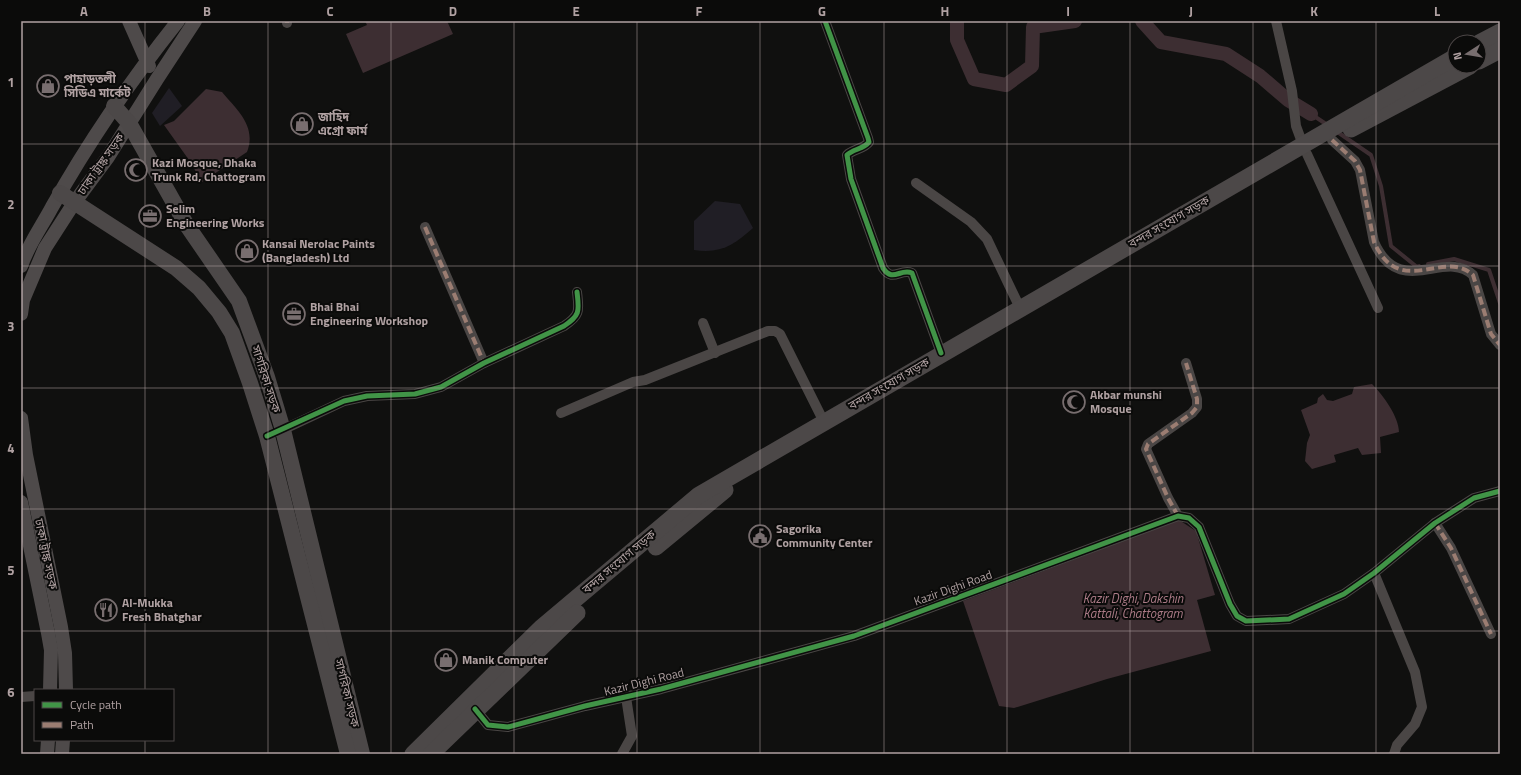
<svg xmlns="http://www.w3.org/2000/svg" width="1521" height="775" viewBox="0 0 1521 775" font-family="'Titillium Web','Noto Sans Bengali',sans-serif">
	<style>
		.green { fill: #201e25 }
		.water { fill: #3d2e32 }
		.lines { fill: none; stroke-linecap: round; stroke-linejoin: round }
		.stream { stroke: #3d2e32; stroke-width: 4 }
		.canal { stroke: #3d2e32; stroke-width: 14 }
		.minor { stroke: #4a4645; stroke-width: 10 }
		.secondary { stroke: #4e4a4a; stroke-width: 14 }
		.primary { stroke: #4c4848; stroke-width: 16 }
		.trunk { stroke: #4c4848; stroke-width: 17 }
		.quiet { stroke: #9b7d72; stroke-width: 4; stroke-dasharray: 8 4; stroke-linecap: butt }
		.cycleway-casing { stroke: #0b0b0a; stroke-width: 8 }
		.cycleway { stroke: #419447; stroke-width: 5 }
		.grid { fill: none; stroke: #b0a1a2; stroke-width: 1; stroke-opacity: 0.55 }
		.labels { text-anchor: middle; stroke-width: 4; stroke-linejoin: round; paint-order: stroke }
		.poi-label { font-size: 12px; font-weight: bold; fill: #b0a1a2; stroke: #0b0b0a; text-anchor: start }
		.street-label { font-size: 12px; fill: #b0a1a2; stroke: #0b0b0a }
		.water-label { font-size: 13px; font-style: italic; fill: #aa7a86; stroke: #0b0b0a }
		.neatline { fill: none; stroke: #b0a1a2; stroke-width: 1.5 }
		.grid-label { font-size: 13px; text-anchor: middle; font-weight: bold; fill: #b0a1a2 }
	</style>
	<rect width="100%" height="100%" fill="#10100f"/>
	<g class="green">
		<path d="M169 88 182 106 160 126 152 113Z"/>
		<path d="M715 201 740 204 753 228C734 245 721 254 694 250V221Z"/>
	</g>
	<g class="water">
		<path d="M365 21H447L453 34 363 73 346 34 367 25Z"/>
		<path d="M206 89 222 92C237 110 257 126 247 152L202 182 189 160 164 125 174 121Z"/>
		<path d="M1372 384C1383 395 1399 417 1399 432L1380 437 1381 453 1362 455 1358 448 1334 455 1336 462 1312 469 1305 461 1307 443 1310 435 1301 410 1317 403 1318 398 1323 394 1327 400 1333 401 1352 394 1354 387Z"/>
		<path d="M1179 520 1196 531 1215 595 1197 600 1211 651 1107 679 1014 708 999 706 963 601Z"/>
	</g>
	<g class="lines">
		<g class="stream">
			<path d="M1311 114 1329 126"/>
			<path d="M1336 131 1371 155 1381 186 1391 246 1417 267 1419 266"/>
			<path d="M1428 264 1454 259 1489 270 1500 303"/>
		</g>
		<g class="canal">
			<path d="M957 21V40L974 79 1006 85 1032 66 1033 27 1075 21"/>
			<path d="M1142 21 1161 42 1226 54 1260 76 1288 100 1311 114"/>
		</g>
		<g class="minor">
			<path d="M825 21 868 138 869 142C864 149 853 149 847 155L851 179 883 268C893 283 900 268 912 273L941 353"/>
			<path d="M1276 21 1292 91 1296 126 1303 145"/>
			<path d="M287 23V21"/>
			<path d="M1332 140 1355 161 1360 170 1374 242C1400 300 1444 248 1473 275L1491 334 1500 345"/>
			<path d="M1307 154 1378 308"/>
			<path d="M916 183 971 222 987 239 1020 308"/>
			<path d="M425 227 484 363"/>
			<path d="M703 323 715 353"/>
			<path d="M561 413 633 382 645 380 768 331H775L780 334 824 422"/>
			<path d="M278 432 344 401 367 396 415 394 441 387 484 363 564 326C581 315 579 310 577 292"/>
			<path d="M1178 516 1168 498 1146 449 1148 444 1192 413 1197 407V399L1186 363"/>
			<path d="M1435 523 1451 548 1491 634"/>
			<path d="M1374 573 1415 672 1422 707 1415 724 1397 745 1394 754"/>
			<path d="M21 697 35 696"/>
			<path d="M475 709 488 725 508 727 585 706 661 689 854 636 1178 516 1189 518 1199 527 1230 604 1237 616 1246 621 1289 619 1344 594 1374 573 1435 523 1474 498 1500 491"/>
			<path d="M622 754 632 736 626 697"/>
		</g>
		<g class="secondary">
			<path d="M129 21 149 66"/>
			<path d="M21 266C28 245 42 226 52 207 89 141 131 80 178 21"/>
			<path d="M21 314 23 300 45 248 74 203 108 157 157 79 195 21"/>
			<path d="M21 418 26 455 61 627 65 653 66 690"/>
			<path d="M21 502 48 633 51 650 50 690"/>
			<path d="M47 754 48 740"/>
			<path d="M62 754 63 740"/>
		</g>
		<g class="primary">
			<path d="M114 106 129 123 186 224 239 301 267 377 283 430 362 754"/>
			<path d="M60 193 176 268 199 288 219 312 232 333 250 383 267 436 348 754"/>
		</g>
		<g class="trunk">
			<path d="M1479 43 1500 32"/>
			<path d="M1479 61 1500 50"/>
			<path d="M1351 129 1470 66"/>
			<path d="M656 547 725 490"/>
			<path d="M413 754 541 628 699 495 1455 57"/>
			<path d="M431 754 577 613"/>
		</g>
		<g class="quiet">
			<path d="M287 23V21"/>
			<path d="M1332 140 1355 161 1360 170 1374 242C1400 300 1444 248 1473 275L1491 334 1500 345"/>
			<path d="M425 227 484 363"/>
			<path d="M1178 516 1168 498 1146 449 1148 444 1192 413 1197 407V399L1186 363"/>
			<path d="M1435 523 1451 548 1491 634"/>
		</g>
		<g class="cycleway-casing">
			<g id="cycleway">
				<path d="M825 21 868 138 869 142C864 149 853 149 847 155L851 179 883 268C893 283 900 268 912 273L941 353"/>
				<path d="M267 436 344 401 367 396 415 394 441 387 484 363 564 326C581 315 579 310 577 292"/>
				<path d="M475 709 488 725 508 727 585 706 661 689 854 636 1178 516 1189 518 1199 527 1230 604 1237 616 1246 621 1289 619 1344 594 1374 573 1435 523 1474 498 1500 491"/>
			</g>
		</g>
		<use href="#cycleway" class="cycleway"/>
	</g>
	<path class="grid" d="M145 21V690M268 21V754M391 21V754M514 21V754M637 21V754M760 21V754M884 21V754M1007 21V754M1130 21V754M1253 21V754M1376 21V754M21 144H1500M21 266H1500M21 388H1500M21 509H1500M21 631H1500M145 740V754"/>
	<defs>
		<g id="shop-ring" transform="scale(1.15)"><circle r="9.5" fill="#0b0b0a" stroke="#786e6f" stroke-width="1.5"/><path d="M-5-2.5h2.3a2.7 3.5 0 0 1 5.4 0H5L5.5 6h-11ZM-1.5-2.5h3a1.5 2.3 0 0 0-3 0Z" fill="#786e6f"/></g>
		<g id="mosque-ring" transform="scale(1.15)"><circle r="9.5" fill="#0b0b0a" stroke="#786e6f" stroke-width="1.5"/><path d="M3.5-4.9A6 6 0 1 0 3.5 4.9A5 5 0 1 1 3.5-4.9Z" fill="#786e6f"/></g>
		<g id="office-ring" transform="scale(1.15)"><circle r="9.5" fill="#0b0b0a" stroke="#786e6f" stroke-width="1.5"/><path d="M-6-3h4V-5.5h4V-3h4V5H-6ZM-1-4.5V-3h2v-1.5ZM-6 0V1H6V0Z" fill="#786e6f"/></g>
		<g id="civic-ring" transform="scale(1.15)"><circle r="9.5" fill="#0b0b0a" stroke="#786e6f" stroke-width="1.5"/><path d="M-.6-6.5H3V-4.5H.6V-3L4-1V1h2V6H-6V1h2V-1L-.6-3ZM-1.2 2.5V6h2.4V2.5Z" fill="#786e6f"/></g>
		<g id="restaurant-ring" transform="scale(1.15)"><circle r="9.5" fill="#0b0b0a" stroke="#786e6f" stroke-width="1.5"/><path d="M-5-6h1v4h1v-4h1v4h1v-4h1v5L-1.5 .5V6h-2V.5L-5-1ZM5-6V6H3V1.5H1.5Q1.5-4 5-6Z" fill="#786e6f"/></g>
	</defs>
	<g fill-rule="evenodd">
		<use href="#shop-ring" x="48" y="86"/>
		<use href="#shop-ring" x="302" y="124"/>
		<use href="#mosque-ring" x="136" y="170"/>
		<use href="#office-ring" x="150" y="216"/>
		<use href="#shop-ring" x="247" y="251"/>
		<use href="#office-ring" x="294" y="314"/>
		<use href="#mosque-ring" x="1074" y="402"/>
		<use href="#civic-ring" x="760" y="536"/>
		<use href="#restaurant-ring" x="106" y="610"/>
		<use href="#shop-ring" x="446" y="660"/>
	</g>
	<g class="labels">
		<g class="poi-label">
			<text x="64" y="83">পাহাড়তলী<tspan x="64" dy="14">সিডিএ মার্কেট</tspan></text>
			<text x="318" y="121">জাহিদ<tspan x="318" dy="14">এগ্রো ফার্ম</tspan></text>
			<text x="152" y="167">Kazi Mosque, Dhaka<tspan x="152" dy="14">Trunk Rd, Chattogram</tspan></text>
			<text x="166" y="213">Selim<tspan x="166" dy="14">Engineering Works</tspan></text>
			<text x="262" y="248">Kansai Nerolac Paints<tspan x="262" dy="14">(Bangladesh) Ltd</tspan></text>
			<text x="310" y="311">Bhai Bhai<tspan x="310" dy="14">Engineering Workshop</tspan></text>
			<text x="1090" y="399">Akbar munshi<tspan x="1090" dy="14">Mosque</tspan></text>
			<text x="776" y="533">Sagorika<tspan x="776" dy="14">Community Center</tspan></text>
			<text x="122" y="607">Al-Mukka<tspan x="122" dy="14">Fresh Bhatghar</tspan></text>
			<text x="462" y="664">Manik Computer</text>
		</g>
		<g class="street-label">
			<text transform="translate(101 164) rotate(-55)" y="4">ঢাকা ট্রাঙ্ক সড়ক</text>
			<text transform="translate(1169 222) rotate(-30)" y="4">বন্দর সংযোগ সড়ক</text>
			<text transform="translate(266 379) rotate(72)" y="4">সাগরিকা সড়ক</text>
			<text transform="translate(889 384) rotate(-30)" y="4">বন্দর সংযোগ সড়ক</text>
			<text transform="translate(46 554) rotate(78)" y="4">ঢাকা ট্রাঙ্ক সড়ক</text>
			<text transform="translate(619 562) rotate(-40)" y="4">বন্দর সংযোগ সড়ক</text>
			<text transform="translate(953 588) rotate(-20)" y="4">Kazir Dighi Road</text>
			<text transform="translate(644 682) rotate(-14)" y="4">Kazir Dighi Road</text>
			<text transform="translate(347 693) rotate(76)" y="4">সাগরিকা সড়ক</text>
		</g>
		<g class="water-label">
			<text x="1133" y="603">Kazir Dighi, Dakshin<tspan x="1133" dy="15">Kattali, Chattogram</tspan></text>
		</g>
	</g>
	<rect width="1521" height="775" fill="none" stroke="#0b0b0a" stroke-width="44"/>
	<rect x="34" y="689" width="140" height="52" fill="#0b0b0a" stroke="#4d4747"/>
	<rect x="42" y="702" width="20" height="6" fill="#419447" stroke="#4d4747"/>
	<text x="70" y="709" font-size="12" fill="#b0a1a2">Cycle path</text>
	<rect x="42" y="722" width="20" height="6" fill="#9b7d72" stroke="#4d4747"/>
	<text x="70" y="729" font-size="12" fill="#b0a1a2">Path</text>
	<g transform="translate(1467 54) rotate(258)"><circle r="19" fill="#0b0b0a" stroke="#4d4747"/>
	<path d="M0-3L7 15L0 10L-7 15Z" fill="#786e6f"/>
	<text y="-6" font-size="11" font-weight="bold" text-anchor="middle" fill="#b0a1a2">N</text>
	</g>
	<rect x="22" y="22" width="1477" height="731" class="neatline"/>
	<g class="grid-label">
		<text x="84" y="16">A</text>
		<text x="207" y="16">B</text>
		<text x="330" y="16">C</text>
		<text x="453" y="16">D</text>
		<text x="576" y="16">E</text>
		<text x="699" y="16">F</text>
		<text x="822" y="16">G</text>
		<text x="945" y="16">H</text>
		<text x="1068" y="16">I</text>
		<text x="1191" y="16">J</text>
		<text x="1314" y="16">K</text>
		<text x="1437" y="16">L</text>
		<text x="11" y="87">1</text>
		<text x="11" y="209">2</text>
		<text x="11" y="331">3</text>
		<text x="11" y="453">4</text>
		<text x="11" y="575">5</text>
		<text x="11" y="697">6</text>
	</g>
</svg>
